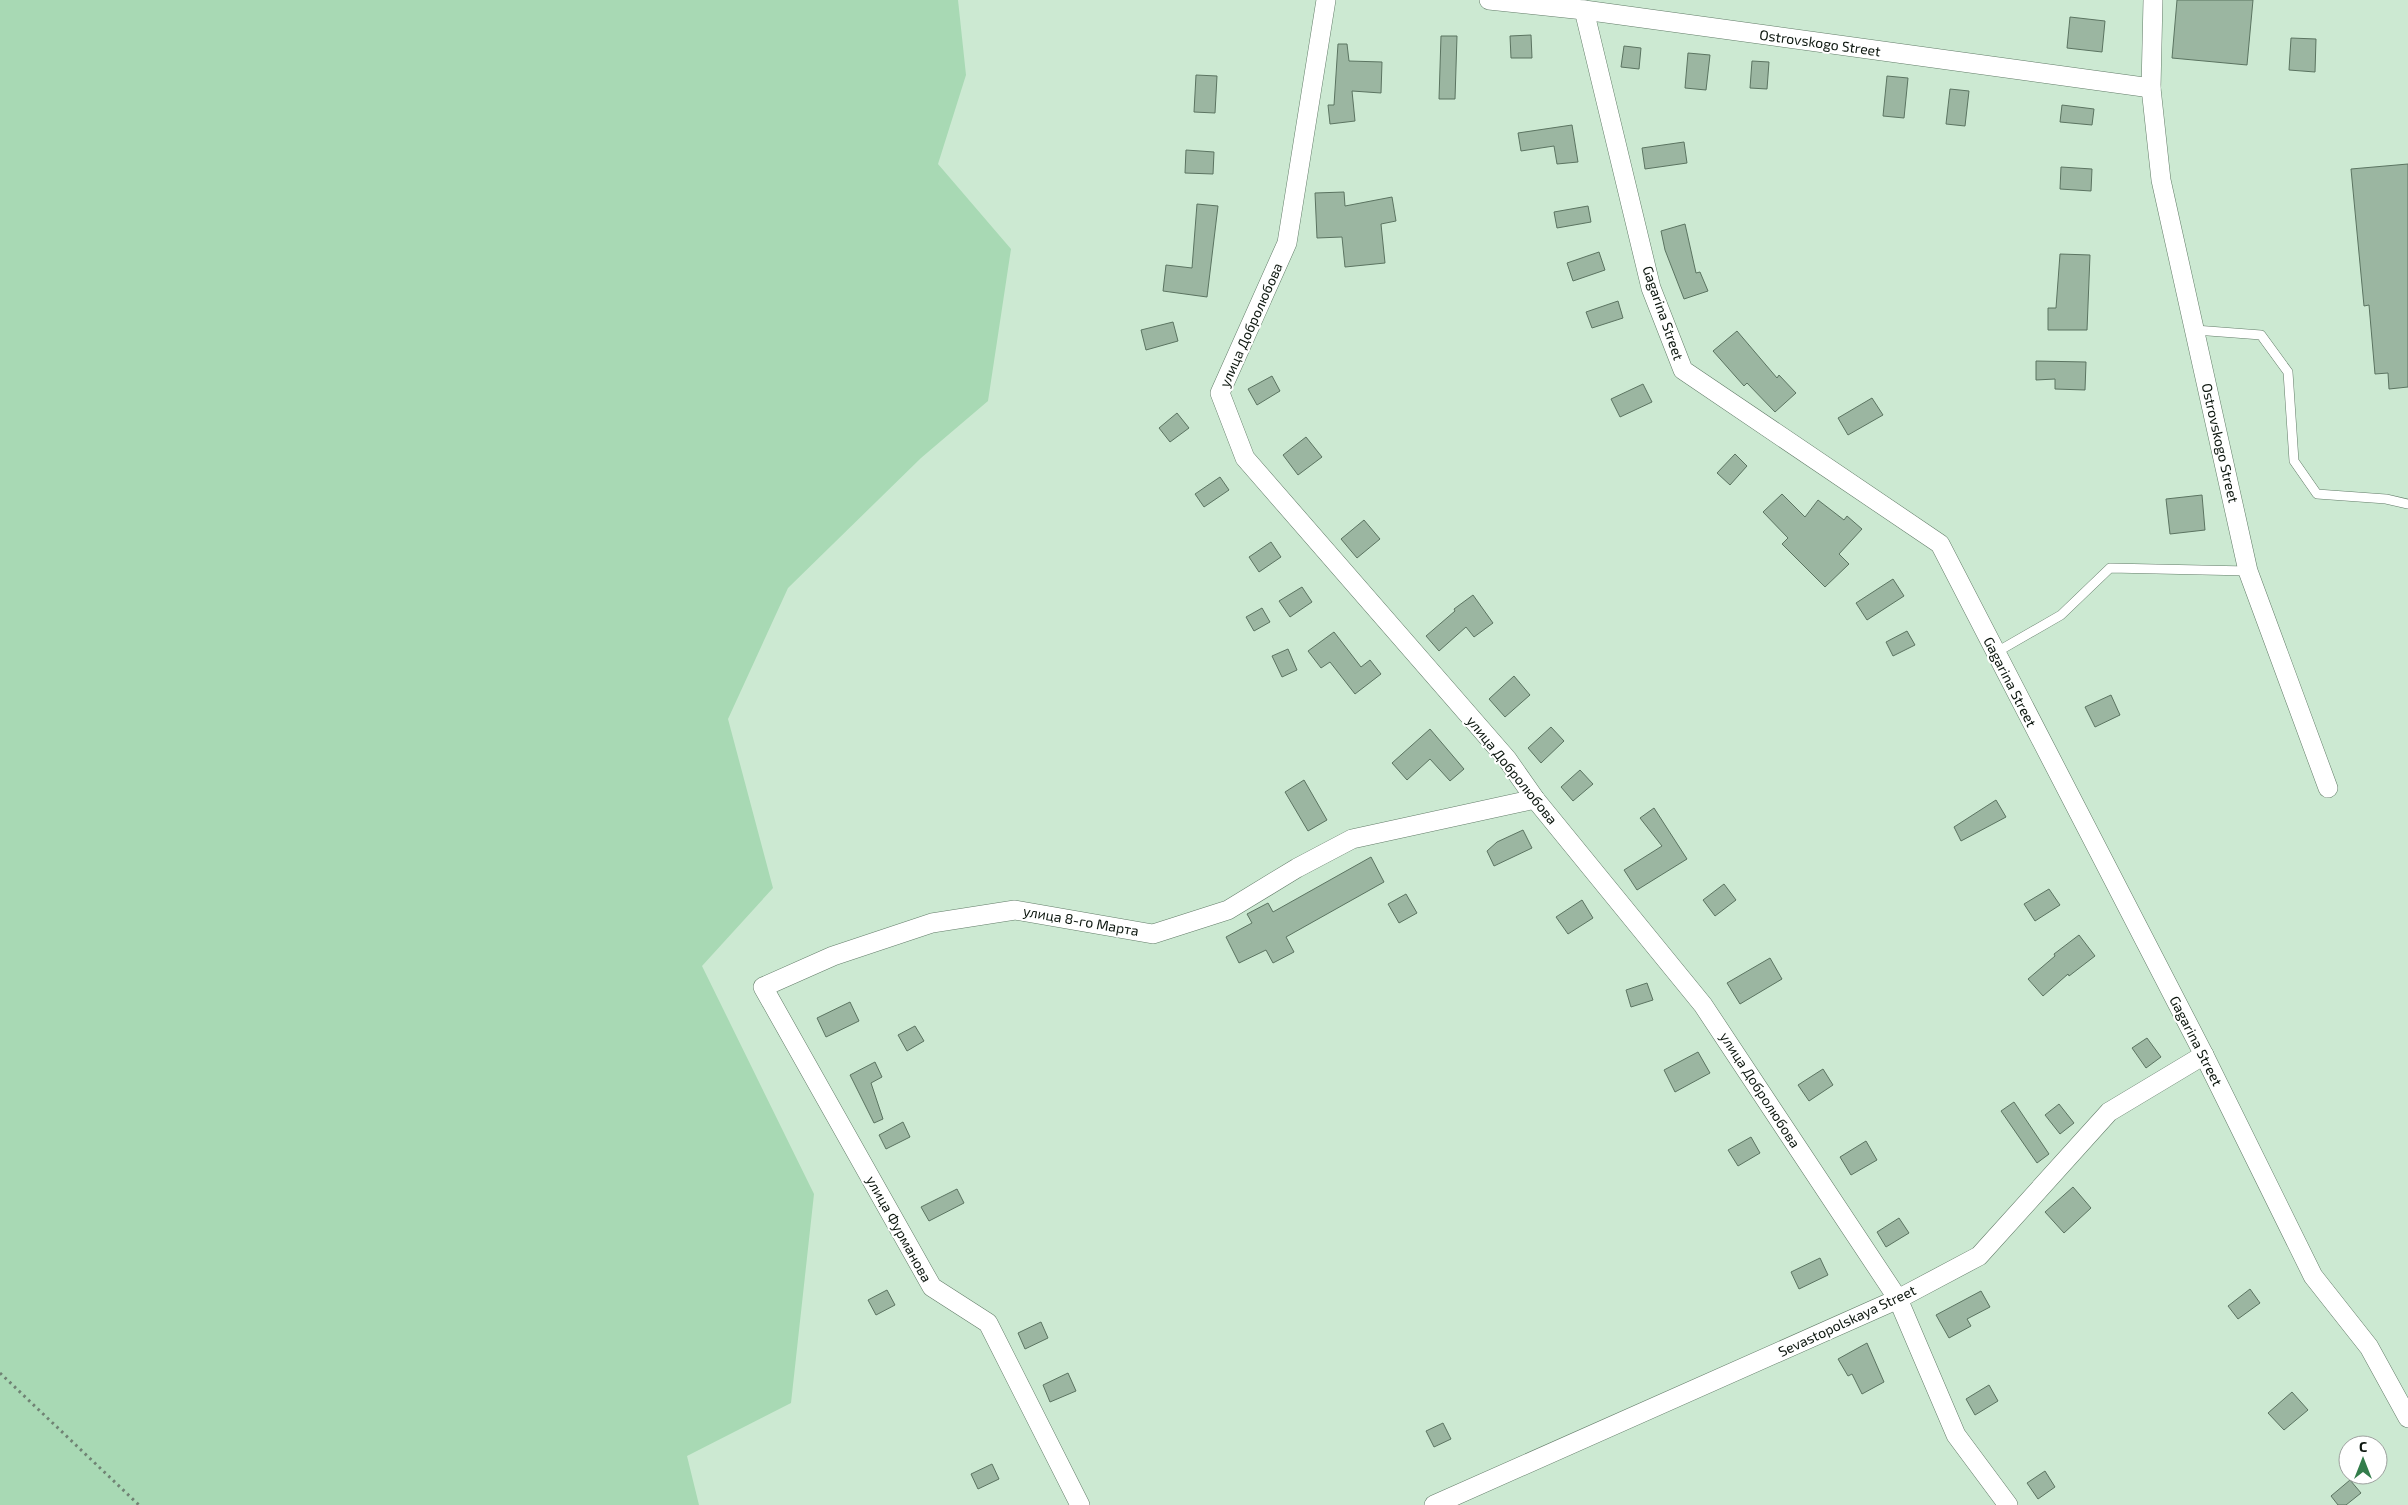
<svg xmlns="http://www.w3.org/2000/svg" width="2408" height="1505" viewBox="0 0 2408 1505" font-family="'Exo 2',sans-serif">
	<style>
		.green { fill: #a8d9b4 }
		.building { fill: #9bb6a1; stroke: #5b7461 }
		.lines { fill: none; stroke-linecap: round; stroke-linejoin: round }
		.service-casing { stroke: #627c68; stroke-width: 10 }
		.minor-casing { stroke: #627c68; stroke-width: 20 }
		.path { stroke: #708374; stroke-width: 3; stroke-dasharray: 2.5 4; stroke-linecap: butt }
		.service { stroke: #fff; stroke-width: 9 }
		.minor { stroke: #fff; stroke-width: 19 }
		.labels { text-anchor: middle; stroke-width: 4; stroke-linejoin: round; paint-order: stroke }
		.street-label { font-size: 14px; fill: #0d170f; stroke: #fff }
	</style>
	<rect width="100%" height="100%" fill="#cce9d2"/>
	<path class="green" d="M0 0H958L966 75 938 164 1011 249 988 401 921 458 788 588 728 719 773 888 702 966 814 1194 791 1403 687 1456 699 1505H0Z"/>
	<g class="building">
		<path d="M2177 0H2253L2247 65 2172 58Z"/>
		<path d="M2070 17 2105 21 2102 52 2067 48Z"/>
		<path d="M1531 35 1532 58H1511L1510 36Z"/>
		<path d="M1441 36H1457L1455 99H1439Z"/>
		<path d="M2291 38 2316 39 2315 72 2289 70Z"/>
		<path d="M1338 44H1347L1349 61 1382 62 1381 93 1352 91 1355 121 1330 124 1328 105H1334Z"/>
		<path d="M1624 46 1641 48 1639 69 1621 67Z"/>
		<path d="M1688 53 1710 55 1706 90 1685 88Z"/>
		<path d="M1752 61 1769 62 1767 89 1750 88Z"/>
		<path d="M1196 75 1217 76 1215 113 1194 112Z"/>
		<path d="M1887 76 1908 78 1904 118 1883 116Z"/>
		<path d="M1950 89 1969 91 1965 126 1946 124Z"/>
		<path d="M2062 105 2094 109 2092 125 2060 122Z"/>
		<path d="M1572 125 1578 162 1557 164 1554 146 1521 151 1518 133Z"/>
		<path d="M1684 142 1687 163 1645 169 1642 148Z"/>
		<path d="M1186 150 1214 152 1213 174 1185 173Z"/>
		<path d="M2408 164V387L2389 389 2388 373 2375 374 2369 305 2364 306 2351 169Z"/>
		<path d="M2061 167 2092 169 2091 191 2060 189Z"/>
		<path d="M1344 192 1345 206 1392 197 1396 221 1381 224 1385 263 1345 267 1342 237 1317 238 1315 193Z"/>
		<path d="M1197 204 1218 206 1207 297 1163 291 1166 265 1192 268Z"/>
		<path d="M1588 206 1591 222 1557 228 1554 212Z"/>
		<path d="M1685 224 1696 273 1700 272 1708 291 1684 299 1665 250 1661 231Z"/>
		<path d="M1599 252 1605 270 1573 281 1567 263Z"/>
		<path d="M2060 254 2090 255 2087 330H2048V308H2056Z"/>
		<path d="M1618 301 1623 318 1592 328 1586 312Z"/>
		<path d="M1173 322 1178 341 1146 350 1141 330Z"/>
		<path d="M1737 331 1777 378 1779 375 1796 393 1775 412 1747 383 1744 386 1713 351Z"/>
		<path d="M2036 361 2086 362 2085 390 2055 389V379L2036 380Z"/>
		<path d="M1272 376 1280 391 1257 405 1248 389Z"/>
		<path d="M1643 384 1652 402 1620 417 1611 399Z"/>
		<path d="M1872 398 1883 415 1848 435 1838 418Z"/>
		<path d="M1177 413 1189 428 1170 442 1159 428Z"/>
		<path d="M1306 437 1322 457 1298 475 1283 455Z"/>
		<path d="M1735 454 1747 466 1730 485 1717 473Z"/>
		<path d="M1220 477 1229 490 1204 507 1195 494Z"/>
		<path d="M1782 494 1805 517 1818 500 1844 520 1847 516 1862 529 1839 554 1849 564 1825 587 1782 544 1788 538 1763 512Z"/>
		<path d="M2202 495 2205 530 2170 534 2166 499Z"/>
		<path d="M1364 520 1380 539 1357 558 1341 539Z"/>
		<path d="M1271 542 1281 557 1259 572 1249 557Z"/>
		<path d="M1893 579 1904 596 1867 620 1856 603Z"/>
		<path d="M1302 587 1312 602 1290 617 1279 601Z"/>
		<path d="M1473 595 1493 623 1474 637 1466 627 1439 651 1426 636 1455 611 1454 609Z"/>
		<path d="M1262 608 1270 622 1254 631 1246 617Z"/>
		<path d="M1907 631 1915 645 1893 656 1886 642Z"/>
		<path d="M1334 632 1361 667 1370 660 1381 674 1355 694 1330 662 1321 668 1308 651Z"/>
		<path d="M1288 649 1297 670 1282 677 1272 656Z"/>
		<path d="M1514 676 1530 695 1505 717 1489 699Z"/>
		<path d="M2111 695 2120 715 2095 727 2085 707Z"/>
		<path d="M1551 727 1564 741 1541 763 1528 748Z"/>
		<path d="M1430 729 1464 769 1450 781 1430 759 1407 780 1392 763Z"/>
		<path d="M1580 770 1593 784 1573 801 1561 787Z"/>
		<path d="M1304 780 1327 820 1308 831 1285 792Z"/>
		<path d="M1996 800 2006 817 1961 841 1954 827Z"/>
		<path d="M1654 808 1687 859 1637 890 1624 870 1662 846 1640 818Z"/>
		<path d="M1523 830 1532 848 1494 866 1487 851 1497 842Z"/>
		<path d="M1371 857 1384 882 1286 937 1294 952 1273 963 1266 950 1239 963 1226 937 1252 923 1247 914 1268 903 1273 912Z"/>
		<path d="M1724 884 1736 900 1715 916 1703 900Z"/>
		<path d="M2049 889 2060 905 2035 921 2024 904Z"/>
		<path d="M1406 894 1417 913 1399 923 1388 904Z"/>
		<path d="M1582 900 1593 918 1568 934 1556 917Z"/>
		<path d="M2079 935 2095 956 2069 976 2068 974 2043 996 2028 979 2055 956 2054 954Z"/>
		<path d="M1770 958 1782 979 1740 1004 1727 983Z"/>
		<path d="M1647 983 1653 1000 1631 1007 1626 990Z"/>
		<path d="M850 1002 859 1021 826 1037 817 1018Z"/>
		<path d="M915 1026 924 1041 907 1051 898 1035Z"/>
		<path d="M2147 1038 2161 1057 2146 1068 2132 1048Z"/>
		<path d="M1698 1052 1710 1073 1675 1092 1664 1070Z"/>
		<path d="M875 1062 882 1077 871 1083 883 1119 874 1123 850 1075Z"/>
		<path d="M1823 1069 1833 1085 1809 1101 1798 1085Z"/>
		<path d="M2014 1102 2049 1154 2037 1163 2001 1111Z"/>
		<path d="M2059 1104 2074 1123 2060 1134 2045 1115Z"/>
		<path d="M903 1122 910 1137 886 1149 879 1135Z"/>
		<path d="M1751 1137 1760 1153 1738 1166 1728 1150Z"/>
		<path d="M1866 1141 1877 1160 1851 1175 1840 1157Z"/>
		<path d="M2073 1187 2091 1208 2064 1233 2045 1212Z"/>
		<path d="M957 1189 964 1203 929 1221 921 1207Z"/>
		<path d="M1899 1218 1909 1233 1886 1247 1877 1232Z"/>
		<path d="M1820 1258 1828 1275 1799 1289 1791 1272Z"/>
		<path d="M2250 1289 2260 1303 2238 1319 2228 1306Z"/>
		<path d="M887 1290 895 1305 876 1315 868 1300Z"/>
		<path d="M1981 1291 1990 1307 1967 1319 1971 1326 1949 1338 1936 1315Z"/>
		<path d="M1041 1322 1048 1338 1025 1349 1018 1333Z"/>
		<path d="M1867 1343 1884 1382 1862 1394 1852 1374 1848 1376 1838 1359Z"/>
		<path d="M1068 1373 1076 1391 1050 1402 1043 1385Z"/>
		<path d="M1989 1385 1998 1401 1975 1415 1966 1399Z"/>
		<path d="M2292 1392 2308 1410 2284 1430 2268 1413Z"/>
		<path d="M1443 1423 1451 1439 1434 1447 1426 1431Z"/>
		<path d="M992 1464 999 1479 978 1489 971 1474Z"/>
		<path d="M2045 1471 2055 1487 2038 1499 2027 1483Z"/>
		<path d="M2350 1480 2361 1493 2346 1505H2338L2331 1496Z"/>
	</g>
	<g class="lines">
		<g class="service-casing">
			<g id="service">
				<path d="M2195 330 2261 335 2288 372 2294 461 2317 494 2386 499 2408 504"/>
				<path d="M1995 653 2061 615 2110 568 2248 571"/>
			</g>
		</g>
		<g class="minor-casing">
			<g id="minor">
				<path d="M1326 0 1287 243 1220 393 1245 458 1507 759 1535 799 1703 1005 1898 1299 1956 1435 2008 1505"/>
				<path d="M1489 0 1584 10 2151 88"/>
				<path d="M2153 0 2151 88 2161 180 2248 571 2328 788"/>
				<path d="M1584 10 1651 288 1683 370 1940 544 2204 1055 2313 1276 2369 1347 2408 1418"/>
				<path d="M1080 1505 988 1323 932 1287 763 987 833 956 932 923 1015 910 1153 934 1228 910 1297 868 1352 839 1535 799"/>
				<path d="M1434 1505 1898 1299 1979 1256 2109 1112 2204 1055"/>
			</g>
		</g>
		<path class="path" d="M0 1373 139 1505"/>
		<use href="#service" class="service"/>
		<use href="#minor" class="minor"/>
	</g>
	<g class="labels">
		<g class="street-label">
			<text transform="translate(1820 43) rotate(8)" y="5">Ostrovskogo Street</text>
			<text transform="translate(1663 313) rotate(71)" y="5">Gagarina Street</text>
			<text transform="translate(1251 325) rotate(-66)" y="5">улица Добролюбова</text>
			<text transform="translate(2220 443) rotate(77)" y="5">Ostrovskogo Street</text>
			<text transform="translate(2010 682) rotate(63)" y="5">Gagarina Street</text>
			<text transform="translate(1512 770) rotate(51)" y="5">улица Добролюбова</text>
			<text transform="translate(1081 921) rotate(10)" y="5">улица 8-го Марта</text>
			<text transform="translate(2196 1041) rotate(63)" y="5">Gagarina Street</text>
			<text transform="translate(1760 1090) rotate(57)" y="5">улица Добролюбова</text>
			<text transform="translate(899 1229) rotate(61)" y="5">улица Фурманова</text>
			<text transform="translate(1847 1321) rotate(-25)" y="5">Sevastopolskaya Street</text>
		</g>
	</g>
	<g transform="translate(2363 1460)"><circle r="24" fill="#ffffff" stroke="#9ea29f"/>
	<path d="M0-4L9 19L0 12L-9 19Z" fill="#337d4b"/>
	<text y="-8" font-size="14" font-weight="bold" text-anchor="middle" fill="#0d170f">С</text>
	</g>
</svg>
